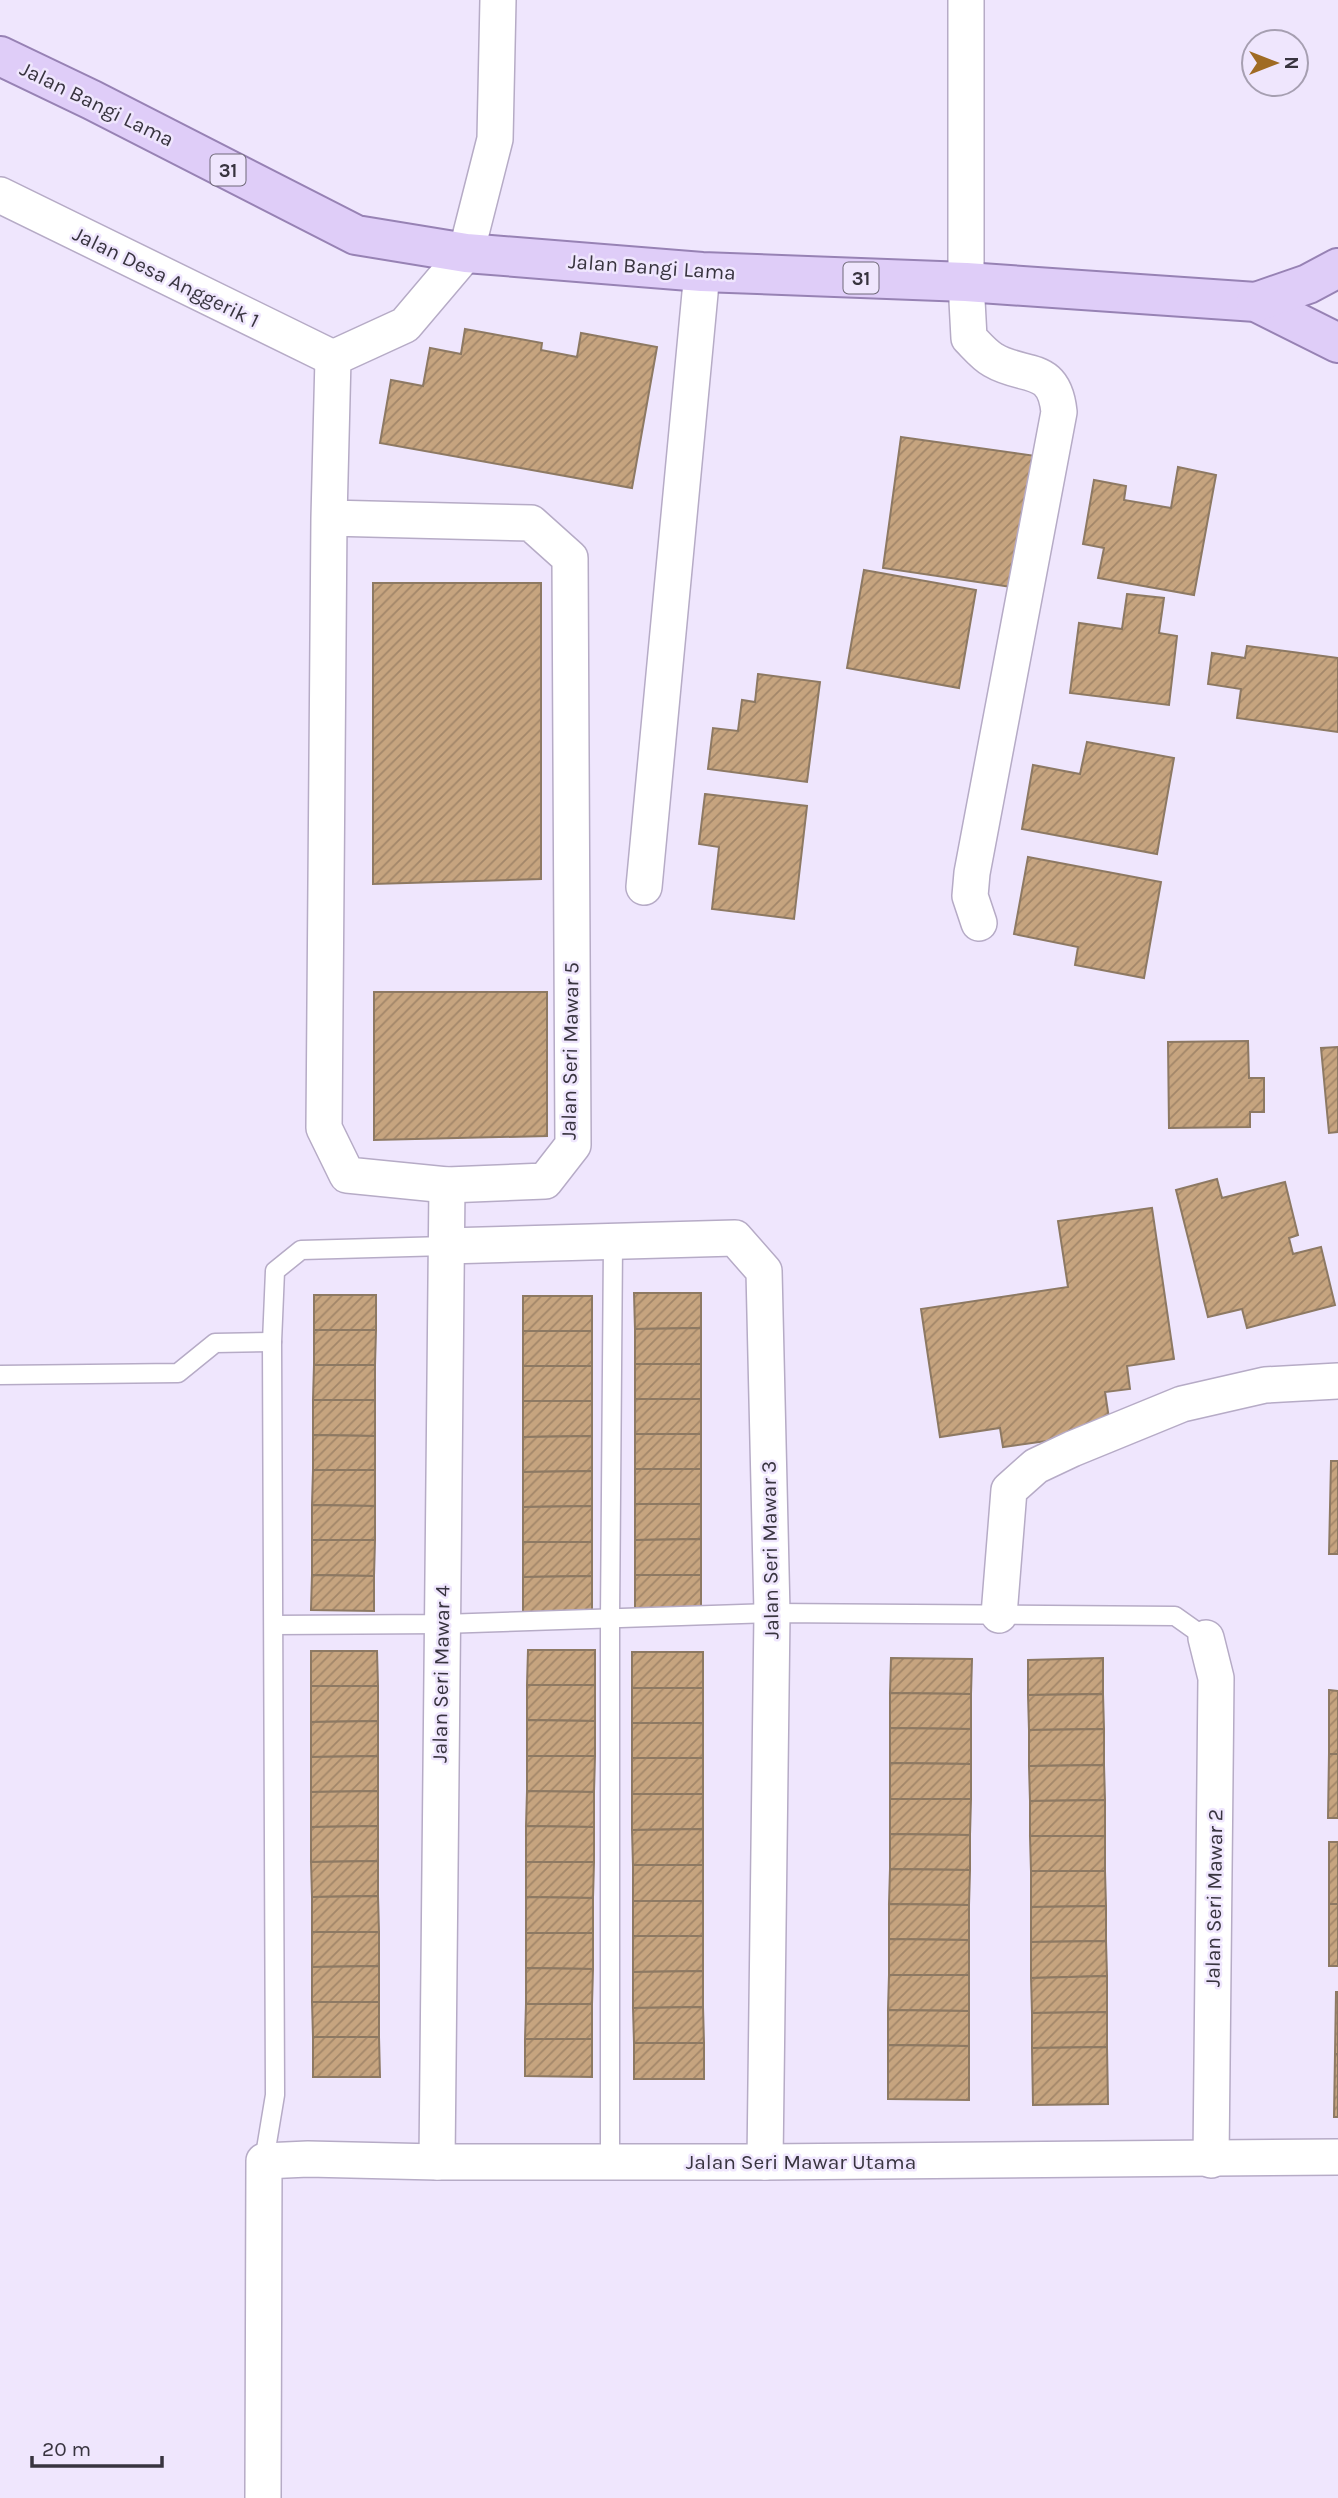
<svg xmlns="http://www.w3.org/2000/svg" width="1338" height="2498" viewBox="0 0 1338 2498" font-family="Karla,sans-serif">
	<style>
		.building { fill: url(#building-hatch); stroke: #8d7963; stroke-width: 2 }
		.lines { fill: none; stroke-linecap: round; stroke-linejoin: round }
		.lane-casing { stroke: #b6abc6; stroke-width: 21 }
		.street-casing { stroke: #b6abc6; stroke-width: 38 }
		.primary-casing { stroke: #9782b4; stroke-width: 42 }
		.lane { stroke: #fff; stroke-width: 18 }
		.street { stroke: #fff; stroke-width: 35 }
		.primary { stroke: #dfcdf8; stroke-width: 38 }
		.labels { text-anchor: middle; stroke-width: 5; stroke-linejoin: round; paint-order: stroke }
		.shield { fill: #efe6fd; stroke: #6f6978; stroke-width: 2 }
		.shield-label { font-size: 19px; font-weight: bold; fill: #38343f }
		.street-label { font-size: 21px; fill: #38343f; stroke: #efe6fd }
	</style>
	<defs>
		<pattern id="building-hatch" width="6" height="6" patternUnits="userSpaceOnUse" patternTransform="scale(1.75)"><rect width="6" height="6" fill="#c6a47f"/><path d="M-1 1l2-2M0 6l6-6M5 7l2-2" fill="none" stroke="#a28669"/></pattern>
	</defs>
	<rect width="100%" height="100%" fill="#efe6fd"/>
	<g class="building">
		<path d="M465 329 542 343 541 350 577 357 581 333 657 347 632 488 380 443 391 380 423 386 430 348 461 354Z"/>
		<path d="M901 437 1036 456 1018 588 883 568Z"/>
		<path d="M1178 467 1216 475 1194 595 1098 578 1104 548 1083 544 1094 480 1126 486 1124 500 1171 508Z"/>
		<path d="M864 570 976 590 959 688 847 668Z"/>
		<path d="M373 583H541V879L373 884Z"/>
		<path d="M1127 594 1164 598 1159 633 1177 636 1169 705 1070 693 1079 623 1122 629Z"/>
		<path d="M1247 646 1338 658V732L1237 718 1241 689 1208 684 1212 653 1245 658Z"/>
		<path d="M758 674 820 682 807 782 708 769 713 728 738 731 742 700 755 702Z"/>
		<path d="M1087 742 1174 758 1157 854 1022 829 1033 765 1080 774Z"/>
		<path d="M705 794 807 806 794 919 712 909 719 847 699 844Z"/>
		<path d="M1028 857 1161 882 1144 978 1075 965 1078 947 1014 934Z"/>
		<path d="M374 992H547V1136L374 1140Z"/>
		<path d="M1248 1041 1249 1078H1264V1112H1250V1127L1169 1128 1168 1042Z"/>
		<path d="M1338 1047V1132L1329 1133 1321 1048Z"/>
		<path d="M1217 1179 1222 1198 1285 1182 1298 1235 1289 1238 1293 1254 1321 1247 1335 1305 1247 1328 1242 1309 1208 1317 1176 1190Z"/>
		<path d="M1152 1208 1174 1359 1127 1366 1130 1389 1105 1392 1111 1432 1003 1447 1000 1428 940 1437 921 1309 1068 1287 1058 1221Z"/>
		<path d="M634 1293H701V1328L635 1329Z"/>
		<rect x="314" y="1295" width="62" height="35"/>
		<rect x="523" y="1296" width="69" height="35"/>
		<path d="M701 1328V1364H635V1329Z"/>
		<path d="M314 1330H376L375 1365H314Z"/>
		<rect x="523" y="1331" width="69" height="35"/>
		<rect x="635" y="1364" width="66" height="35"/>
		<path d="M314 1365H375V1400H313Z"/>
		<rect x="523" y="1366" width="69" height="35"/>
		<rect x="635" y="1399" width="66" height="35"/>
		<path d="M313 1400H375V1436L313 1435Z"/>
		<path d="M523 1401H592V1436L523 1437Z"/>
		<rect x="635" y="1434" width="66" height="35"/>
		<path d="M313 1435 375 1436V1470H313Z"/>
		<path d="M592 1436V1471L523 1472V1437Z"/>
		<path d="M1331 1461H1338V1554H1329Z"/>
		<rect x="635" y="1469" width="66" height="35"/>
		<path d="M313 1470H375V1506L312 1505Z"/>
		<path d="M592 1471V1506L523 1507V1472Z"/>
		<path d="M635 1504H701V1539L635 1540Z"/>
		<path d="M312 1505 375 1506V1540H312Z"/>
		<path d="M592 1506V1542H523V1507Z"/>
		<path d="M701 1539V1575H635V1540Z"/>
		<path d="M312 1540H375L374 1576 312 1575Z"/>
		<path d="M523 1542H592V1576L523 1577Z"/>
		<path d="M312 1575 374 1576V1611L311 1610Z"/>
		<rect x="635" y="1575" width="66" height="35"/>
		<path d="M592 1576V1612H523V1577Z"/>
		<path d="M528 1650H595V1685H527Z"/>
		<path d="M311 1651H377L378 1686H311Z"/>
		<rect x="632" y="1652" width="71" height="36"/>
		<path d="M891 1658 972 1659 971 1694 890 1693Z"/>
		<path d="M1103 1658V1694L1028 1695V1660Z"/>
		<path d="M527 1685H595V1721L527 1720Z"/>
		<path d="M311 1686H378V1721L311 1722Z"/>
		<rect x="632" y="1688" width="71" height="35"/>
		<path d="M1329 1690 1338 1691V1754H1329Z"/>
		<path d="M890 1693 971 1694V1729L890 1728Z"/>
		<path d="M1103 1694 1104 1729 1029 1730 1028 1695Z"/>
		<path d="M527 1720 595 1721V1756H527Z"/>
		<path d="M378 1721V1756L311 1757V1722Z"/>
		<rect x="632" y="1723" width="71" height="35"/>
		<path d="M890 1728 971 1729V1764L890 1763Z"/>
		<path d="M1104 1729V1765L1029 1766V1730Z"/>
		<path d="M1329 1754H1338V1818H1328Z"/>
		<path d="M378 1756V1791L311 1792V1757Z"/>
		<path d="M527 1756H595L594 1792 527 1791Z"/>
		<rect x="632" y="1758" width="71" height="36"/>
		<path d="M890 1763 971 1764V1799H890Z"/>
		<path d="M1104 1765 1105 1800 1030 1801 1029 1766Z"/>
		<path d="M378 1791V1826L311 1827V1792Z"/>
		<path d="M527 1791 594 1792V1827L526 1826Z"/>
		<path d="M632 1794H703V1829L632 1830Z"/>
		<path d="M890 1799H971L970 1835 890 1834Z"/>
		<path d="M1105 1800V1836H1030V1801Z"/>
		<path d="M378 1826V1861L311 1862V1827Z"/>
		<path d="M526 1826 594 1827V1862H526Z"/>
		<path d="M703 1829V1865H633L632 1830Z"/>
		<path d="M890 1834 970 1835V1870L890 1869Z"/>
		<path d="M1030 1836H1105V1871H1031Z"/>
		<rect x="1329" y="1842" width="9" height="62"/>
		<path d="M378 1861V1896L312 1897 311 1862Z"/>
		<path d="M526 1862H594L593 1898 526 1897Z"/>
		<rect x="633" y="1865" width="70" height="36"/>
		<path d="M890 1869 970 1870 969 1905 889 1904Z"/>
		<path d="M1031 1871H1105L1106 1906 1031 1907Z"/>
		<path d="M378 1896 379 1932H312V1897Z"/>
		<path d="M526 1897 593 1898V1933H526Z"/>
		<rect x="633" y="1901" width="70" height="35"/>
		<path d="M889 1904 969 1905V1940L889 1939Z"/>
		<rect x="1329" y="1904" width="9" height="62"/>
		<path d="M1106 1906V1941L1031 1942V1907Z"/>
		<path d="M312 1932H379V1966L312 1967Z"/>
		<path d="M526 1933H593V1969L526 1968Z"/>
		<path d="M633 1936H703V1971L633 1972Z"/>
		<path d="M889 1939 969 1940V1975H889Z"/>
		<path d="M1106 1941 1107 1976 1031 1978V1942Z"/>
		<path d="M379 1966V2002H312V1967Z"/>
		<path d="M526 1968 593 1969 592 2004H526Z"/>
		<path d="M703 1971V2007L633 2008V1972Z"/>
		<path d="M889 1975H969V2011L888 2010Z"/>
		<path d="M1107 1976V2012L1032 2013 1031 1978Z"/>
		<path d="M1336 1992H1338V2054H1335Z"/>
		<path d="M312 2002H379V2037H313Z"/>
		<path d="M526 2004H592V2039H525Z"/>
		<path d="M703 2007 704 2043H634L633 2008Z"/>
		<path d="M888 2010 969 2011V2046L888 2045Z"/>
		<path d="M1107 2012V2047L1032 2048V2013Z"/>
		<path d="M313 2037H379L380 2077H313Z"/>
		<path d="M525 2039H592V2077L525 2076Z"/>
		<rect x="634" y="2043" width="70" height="36"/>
		<path d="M888 2045 969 2046V2100L888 2099Z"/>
		<path d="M1107 2047 1108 2104 1033 2105 1032 2048Z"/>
		<path d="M1335 2054H1338V2117H1334Z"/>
	</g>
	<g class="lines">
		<g class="lane-casing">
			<g id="lane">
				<path d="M0 1375 178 1373 215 1343 272 1342"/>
				<path d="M274 1625 442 1624 772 1613 1175 1616 1206 1638"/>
				<path d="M264 2161 275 2095 272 1342 275 1271 301 1250 446 1246"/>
				<path d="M610 2162V1619L613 1243"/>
			</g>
		</g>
		<g class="street-casing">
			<g id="street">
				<path d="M966 0V282L969 338C976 345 984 355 993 360 1025 379 1054 363 1059 412L972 873 970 896 979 923"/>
				<path d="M0 195 333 358"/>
				<path d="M329 518 531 523 570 558 573 1145 545 1181 447 1185 347 1175 324 1128 329 518 333 358 405 325 466 253 495 139 498 0"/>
				<path d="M644 887 702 272"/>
				<path d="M446 1246 735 1238 764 1271 772 1613 765 2162"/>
				<path d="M999 1615 1009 1490 1036 1466 1072 1449 1182 1404 1265 1385 1338 1381"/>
				<path d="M1206 1638 1216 1678 1211 2160"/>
				<path d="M437 2162 447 1185"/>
				<path d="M263 2498 264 2161 308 2159 437 2162H765L1338 2157"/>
			</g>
		</g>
		<g class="primary-casing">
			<g id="primary">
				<path d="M0 56 92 100 356 235 466 253 702 272 966 282 1256 302 1338 343"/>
				<path d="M1256 302 1308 284 1338 268"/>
			</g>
		</g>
		<use href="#lane" class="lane"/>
		<use href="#street" class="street"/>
		<use href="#primary" class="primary"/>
	</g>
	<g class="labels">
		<g class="shield">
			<rect x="210.5" y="154.5" width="35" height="31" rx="5"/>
			<rect x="843.5" y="262.5" width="35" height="31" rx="5"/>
		</g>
		<g class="shield-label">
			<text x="228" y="177">31</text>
			<text x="861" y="285">31</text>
		</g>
		<g class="street-label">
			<text transform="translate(97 104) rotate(26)" y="7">Jalan Bangi Lama</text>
			<text transform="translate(652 267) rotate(4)" y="7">Jalan Bangi Lama</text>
			<text transform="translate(166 277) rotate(26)" y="7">Jalan Desa Anggerik 1</text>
			<text transform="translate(570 1051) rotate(-89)" y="7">Jalan Seri Mawar 5</text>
			<text transform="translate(770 1550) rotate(-91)" y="7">Jalan Seri Mawar 3</text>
			<text transform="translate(441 1674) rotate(-89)" y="7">Jalan Seri Mawar 4</text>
			<text transform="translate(1214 1898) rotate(-89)" y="7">Jalan Seri Mawar 2</text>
			<text x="801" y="2169">Jalan Seri Mawar Utama</text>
		</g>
	</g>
	<g transform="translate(1275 63) rotate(90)"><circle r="33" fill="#efe6fd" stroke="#a69fb1" stroke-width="2"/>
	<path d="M0-5L12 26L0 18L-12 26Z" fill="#a06b23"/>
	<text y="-10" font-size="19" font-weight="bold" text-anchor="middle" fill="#38343f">N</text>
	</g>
	<path d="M32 2456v10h130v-10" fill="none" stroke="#38343f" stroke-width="3.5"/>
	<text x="42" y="2456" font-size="21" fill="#38343f" stroke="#efe6fd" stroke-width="5" paint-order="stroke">20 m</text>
</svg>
